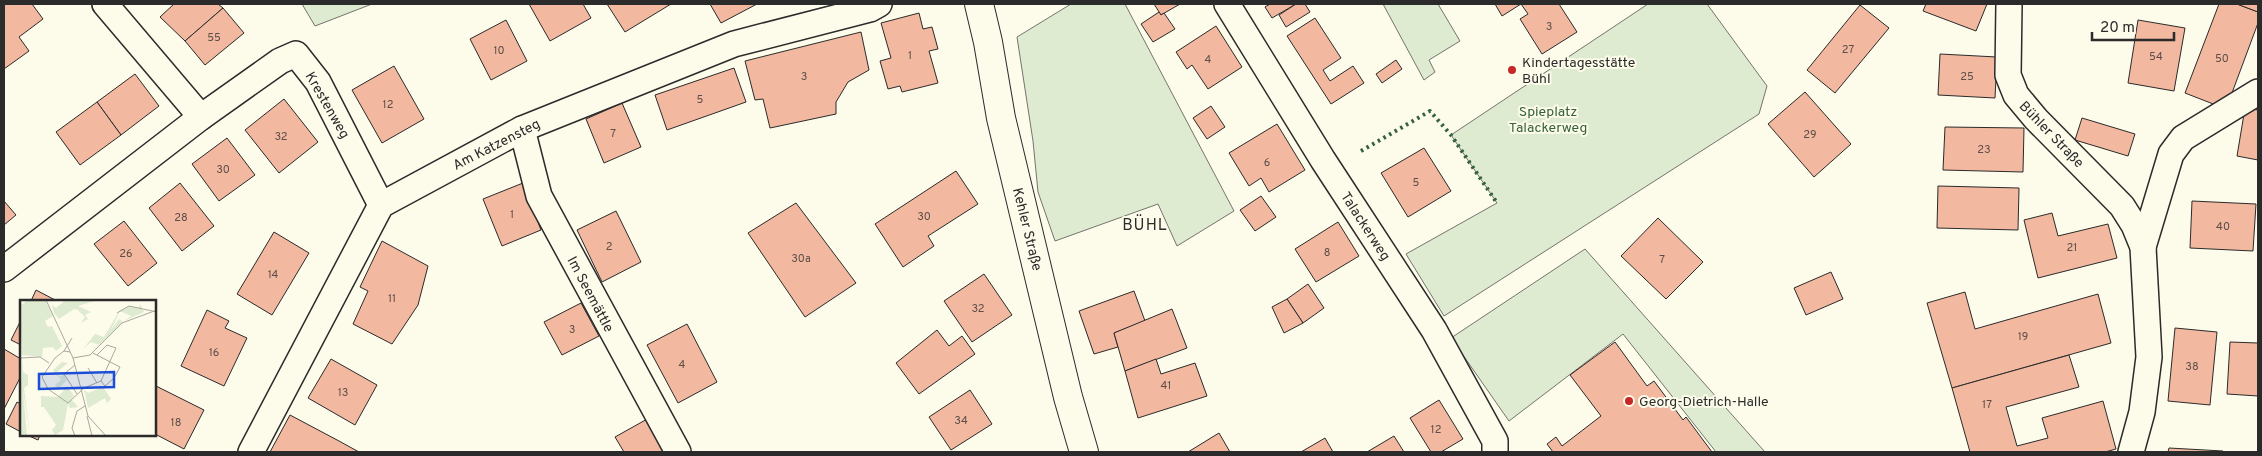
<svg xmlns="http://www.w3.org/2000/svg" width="2262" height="456" viewBox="0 0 2262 456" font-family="Overpass,sans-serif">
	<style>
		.green { fill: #deebd1; stroke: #74746e }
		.building { fill: #f2b8a0; stroke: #2b2b2b }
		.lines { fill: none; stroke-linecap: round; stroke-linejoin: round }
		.street-casing { stroke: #2b2b2b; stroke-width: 28 }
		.primary-casing { stroke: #2b2b2b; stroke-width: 30 }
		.street { stroke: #fdfbea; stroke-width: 25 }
		.primary { stroke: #fdfbea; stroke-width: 28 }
		.hedge { stroke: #34623c; stroke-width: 4; stroke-dasharray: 2.5 4; stroke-linecap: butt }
		.poi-dot { fill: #c62828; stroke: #fdfbea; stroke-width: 2 }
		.labels { text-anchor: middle; stroke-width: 4; stroke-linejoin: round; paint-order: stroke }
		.number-label { font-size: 11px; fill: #5d4e48 }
		.poi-label { font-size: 14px; fill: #2b2b2b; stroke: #fdfbea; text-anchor: start }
		.street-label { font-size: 14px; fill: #2b2b2b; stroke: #fdfbea }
		.park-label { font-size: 14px; fill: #34623c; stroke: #fdfbea }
		.quarter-label { font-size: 16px; letter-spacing: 1px; fill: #2b2b2b; stroke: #fdfbea }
		.inset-road { fill: none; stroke: #a9a89e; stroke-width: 1 }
		.view { fill: #1d4ed8; fill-opacity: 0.15; stroke: #1d4ed8; stroke-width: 2.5 }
		.inset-edge { fill: none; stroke: #2b2b2b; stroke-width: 2.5 }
	</style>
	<rect width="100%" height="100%" fill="#fdfbea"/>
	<g class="green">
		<path d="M302 4H372L315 26Z"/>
		<path d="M1071 4H1125L1234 211 1177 246 1158 204 1055 241 1038 192 1033 141 1017 37Z"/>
		<path d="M1383 4H1438L1460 41 1429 60 1435 72 1424 80Z"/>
		<path d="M1648 4H1707L1767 86 1759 114 1444 316 1406 254 1497 203 1451 135Z"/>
		<path d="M1585 249 1765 452H1716L1623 334 1509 421 1451 338Z"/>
	</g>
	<g class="building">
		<path d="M4 4H32L43 19 19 37 29 51 4 69Z"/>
		<path d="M174 4H218L223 8 185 41 160 17Z"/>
		<path d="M529 4H583L591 18 550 41Z"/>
		<path d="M607 4H671L625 32Z"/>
		<path d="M710 4H757L721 23Z"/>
		<path d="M1154 4H1180L1161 15Z"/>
		<path d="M1270 4H1296L1272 18 1265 7Z"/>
		<path d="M1296 4H1305L1310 12 1286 27 1279 15Z"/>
		<path d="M1495 4H1521L1502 16Z"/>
		<path d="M1521 4H1559L1577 32 1542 54 1520 19 1528 14Z"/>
		<path d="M1926 4H1987L1976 31 1923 11Z"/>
		<path d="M2219 4H2237L2258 12V23L2226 109 2185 93Z"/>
		<path d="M2237 4H2258V12Z"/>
		<path d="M1860 5 1889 28 1835 93 1807 70Z"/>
		<path d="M223 8 244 33 205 65 185 41Z"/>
		<path d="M1159 12 1161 15 1164 13 1175 29 1153 42 1141 24Z"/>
		<path d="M919 13 923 29 932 27 938 49 929 51 938 83 902 92 900 86 888 89 880 61 891 58 881 23Z"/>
		<path d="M1315 18 1341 58 1323 70 1330 81 1353 66 1364 83 1331 104 1287 36Z"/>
		<path d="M506 20 527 61 491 80 470 39Z"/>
		<path d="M2138 20 2185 28 2174 91 2128 83Z"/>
		<path d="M1216 26 1242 67 1208 89 1192 65 1187 69 1176 52Z"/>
		<path d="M861 32 869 70 848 82 836 102V114L770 128 763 99 755 100 745 61Z"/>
		<path d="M1940 54 1997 57 1995 98 1938 95Z"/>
		<path d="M1396 60 1402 69 1382 83 1376 74Z"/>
		<path d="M394 66 424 119 382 143 352 90Z"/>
		<path d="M734 68 746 102 667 130 655 95Z"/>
		<path d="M135 74 159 106 121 135 97 102Z"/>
		<path d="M1805 92 1851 144 1814 177 1768 124Z"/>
		<path d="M284 99 318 142 279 173 245 130Z"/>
		<path d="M97 102 121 135 80 165 56 132Z"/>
		<path d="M622 103 641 147 604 163 586 119Z"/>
		<path d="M1211 106 1225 127 1207 139 1193 118Z"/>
		<path d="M2245 108 2258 110V160L2237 156Z"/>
		<path d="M2082 118 2135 134 2128 156 2075 140Z"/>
		<path d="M1277 124 1305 170 1269 192 1261 178 1249 186 1229 153Z"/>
		<path d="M1945 127 2024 128 2023 172 1943 170Z"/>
		<path d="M227 138 255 175 219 201 192 164Z"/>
		<path d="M1424 148 1451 191 1408 217 1381 173Z"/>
		<path d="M956 171 978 204 928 236 934 246 903 267 875 224Z"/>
		<path d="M180 183 214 226 182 251 149 208Z"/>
		<path d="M523 183 541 230 502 246 483 199Z"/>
		<path d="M1938 186 2019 188 2018 230 1937 228Z"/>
		<path d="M1261 196 1276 217 1255 231 1240 210Z"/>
		<path d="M4 201 16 215 4 225Z"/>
		<path d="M2192 201 2256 204 2253 251 2190 248Z"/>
		<path d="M796 203 856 283 805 317 748 233Z"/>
		<path d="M616 211 641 262 602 282 577 230Z"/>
		<path d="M2052 213 2058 236 2108 224 2117 258 2038 278 2024 220Z"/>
		<path d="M1658 218 1703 262 1666 299 1621 256Z"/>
		<path d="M124 221 157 263 128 286 94 244Z"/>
		<path d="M1338 222 1359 256 1316 282 1295 249Z"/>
		<path d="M274 232 309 253 272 315 237 294Z"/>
		<path d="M382 241 428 266 418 305 392 344 353 324 368 291 360 287Z"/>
		<path d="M1831 272 1843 299 1806 315 1794 288Z"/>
		<path d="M984 274 1012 315 972 342 944 301Z"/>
		<path d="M1308 284 1324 308 1303 323 1287 299Z"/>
		<path d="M36 290 57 301H31Z"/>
		<path d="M1134 291 1145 321 1114 333 1118 347 1094 354 1079 311Z"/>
		<path d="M1965 292 1975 329 2098 294 2111 343 1952 388 1927 303Z"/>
		<path d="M1287 299 1303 323 1284 333 1272 307Z"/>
		<path d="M581 303 599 336 562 355 544 322Z"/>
		<path d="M1172 309 1187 348 1125 371 1114 333Z"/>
		<path d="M207 310 229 321 225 328 247 338 224 386 181 366Z"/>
		<path d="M21 320V345L11 340Z"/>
		<path d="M687 324 717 382 678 403 647 345Z"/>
		<path d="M2175 328 2217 332 2210 405 2168 401Z"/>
		<path d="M937 330 949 346 962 336 975 354 919 394 896 363Z"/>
		<path d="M1615 342 1647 386 1654 381 1683 420 1686 417 1712 452H1553L1547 444 1556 437 1562 446 1601 416 1570 375Z"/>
		<path d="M2230 342 2258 343V396L2227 394Z"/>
		<path d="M4 349 21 359V376L4 409Z"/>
		<path d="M2069 355 2079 387 2006 407 2017 446 2048 438 2042 418 2103 401 2116 449 2105 452H1970L1952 388Z"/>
		<path d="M331 359 377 385 355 425 308 398Z"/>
		<path d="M1156 359 1161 374 1195 363 1207 396 1138 418 1125 371Z"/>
		<path d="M156 386 204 410 184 449 155 434Z"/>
		<path d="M970 390 992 424 951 450 929 417Z"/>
		<path d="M1439 400 1463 439 1441 452H1431L1410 418Z"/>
		<path d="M17 402 21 404V432L6 424Z"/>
		<path d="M290 415 339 441 359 452H270Z"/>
		<path d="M649 418 667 452H624L615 437Z"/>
		<path d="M1219 433 1230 452H1188Z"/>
		<path d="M27 435H40L38 440Z"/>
		<path d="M1394 436 1404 452H1367Z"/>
		<path d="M1325 438 1333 452H1301Z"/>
		<path d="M2169 448 2223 451V452H2168Z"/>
	</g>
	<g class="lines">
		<g class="street-casing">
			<g id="street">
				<path d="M105 4 201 117"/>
				<path d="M1227 4 1323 160 1434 330 1495 441V452"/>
				<path d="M2009 4 2008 75 2016 95 2036 119 2122 206 2134 225 2143 247 2149 357 2142 412 2131 452"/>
				<path d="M522 129 539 196 678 452"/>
				<path d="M2143 247 2171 154 2183 138 2258 92"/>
				<path d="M4 269 201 117 280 61 296 54 318 82 381 205"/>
				<path d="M251 452 381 205 522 129 734 44 870 9 879 4"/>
			</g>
		</g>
		<g class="primary-casing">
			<path id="primary" d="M979 4 988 42 1001 118 1068 397 1084 452"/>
		</g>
		<use href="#street" class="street"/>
		<use href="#primary" class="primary"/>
		<path class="hedge" d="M1361 151 1430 111 1451 135 1497 203"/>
	</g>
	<g class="poi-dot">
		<circle cx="1512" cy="70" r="5"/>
		<circle cx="1629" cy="401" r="5"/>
	</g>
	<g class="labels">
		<g class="number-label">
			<text x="1549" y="30">3</text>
			<text x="214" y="41">55</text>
			<text x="1848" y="53">27</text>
			<text x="499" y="54">10</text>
			<text x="910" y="59">1</text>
			<text x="2156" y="60">54</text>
			<text x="2222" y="62">50</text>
			<text x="1208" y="63">4</text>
			<text x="804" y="80">3</text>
			<text x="1967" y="80">25</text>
			<text x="700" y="103">5</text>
			<text x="388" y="108">12</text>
			<text x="613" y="137">7</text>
			<text x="1810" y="138">29</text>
			<text x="281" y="140">32</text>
			<text x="1984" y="153">23</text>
			<text x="1267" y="166">6</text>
			<text x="223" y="173">30</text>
			<text x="1416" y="186">5</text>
			<text x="512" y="218">1</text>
			<text x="924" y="220">30</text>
			<text x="181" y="221">28</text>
			<text x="2223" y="230">40</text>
			<text x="609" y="250">2</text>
			<text x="2072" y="251">21</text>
			<text x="1327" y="256">8</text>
			<text x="126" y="257">26</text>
			<text x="801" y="262">30a</text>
			<text x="1662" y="263">7</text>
			<text x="273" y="278">14</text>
			<text x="392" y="302">11</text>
			<text x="978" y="312">32</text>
			<text x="572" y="333">3</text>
			<text x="2023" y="340">19</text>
			<text x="214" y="356">16</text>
			<text x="682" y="368">4</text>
			<text x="2192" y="370">38</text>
			<text x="1166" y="389">41</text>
			<text x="343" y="396">13</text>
			<text x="1987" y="408">17</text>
			<text x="961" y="424">34</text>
			<text x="176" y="426">18</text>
			<text x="1436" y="433">12</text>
		</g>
		<g class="poi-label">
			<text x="1522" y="67">Kindertagesstätte<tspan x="1522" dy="16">Bühl</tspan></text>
			<text x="1639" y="406">Georg-Dietrich-Halle</text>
		</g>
		<g class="street-label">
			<text transform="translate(328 105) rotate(60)" y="5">Krestenweg</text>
			<text transform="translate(2052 134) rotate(46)" y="5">Bühler Straße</text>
			<text transform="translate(496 144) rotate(-27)" y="5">Am Katzensteg</text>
			<text transform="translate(1366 226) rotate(57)" y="5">Talackerweg</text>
			<text transform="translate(1028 229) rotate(76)" y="5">Kehler Straße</text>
			<text transform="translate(591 294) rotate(62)" y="5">Im Seemättle</text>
		</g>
		<g class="park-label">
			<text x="1548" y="116">Spieplatz<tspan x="1548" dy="16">Talackerweg</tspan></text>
		</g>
		<g class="quarter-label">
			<text x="1145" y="230">BÜHL</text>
		</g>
	</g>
	<g transform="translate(20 300)">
		<rect width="136" height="136" fill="#fdfbea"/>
		<path d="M8 0H25L33 16 25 21 28 27 32 26 42 46 36 51 33 47 23 48 22 57 2 55 0 6ZM46 0H78L58 6 71 12 65 15 68 19 61 23 65 17 58 10 54 9 39 19 34 13 32 5 36 8ZM120 4 124 12 104 21 111 16 100 11 91 30 99 19 103 22 79 45 71 42 63 49 75 34 84 37 100 10 109 6 119 8ZM0 58 2 89V58L3 72 8 75V85L4 88 10 136 3 90 7 136H0ZM42 62 48 63 36 73 40 77 44 74 47 80 38 89 35 85 41 80 33 70ZM47 86 54 96 51 99 58 107 50 108 48 104 43 130 35 135 32 130 36 125 24 107H21V96L38 97ZM83 87 91 99 87 103 85 98 68 108 64 89 68 93Z" fill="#deebd1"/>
		<path class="inset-road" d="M26 0 53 58 68 116 86 136M97 13 109 6 137 12M44 51 52 38M50 52 44 51 35 58 22 77 28 89 48 103 64 88 81 81 96 48 87 45 77 55M73 53 100 67 94 78 85 86 81 81M0 58 20 57 29 63M53 58 70 55 102 23 137 10M55 65 44 74 57 94M68 68 77 83M67 116 72 136M55 136 52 128 57 111 65 106"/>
		<path class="view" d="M94 72V87L19 89V74Z"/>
		<rect width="136" height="136" class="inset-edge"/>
	</g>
	<rect width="2262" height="456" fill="none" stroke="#2b2b2b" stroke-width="10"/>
	<path d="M2092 32v8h82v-8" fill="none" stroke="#2b2b2b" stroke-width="2.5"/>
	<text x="2100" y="32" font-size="15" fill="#2b2b2b" stroke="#fdfbea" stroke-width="4" paint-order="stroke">20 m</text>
</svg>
